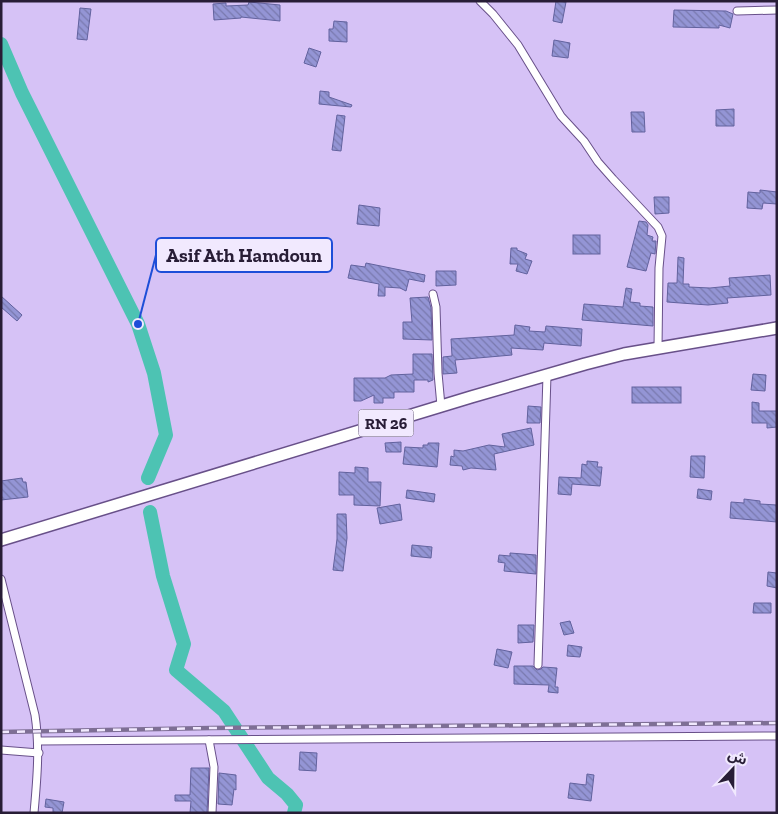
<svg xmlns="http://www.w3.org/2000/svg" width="778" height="814" viewBox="0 0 778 814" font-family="'Zilla Slab','Noto Sans Arabic',serif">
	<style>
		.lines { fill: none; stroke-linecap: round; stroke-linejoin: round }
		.river { stroke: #4dc3b3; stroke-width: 14 }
		.building { fill: url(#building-back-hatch); stroke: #62629e }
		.street-casing { stroke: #685089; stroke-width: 9 }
		.primary-casing { stroke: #685089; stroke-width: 14 }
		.street { stroke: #fff; stroke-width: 7 }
		.primary { stroke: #fff; stroke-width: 11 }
		.rail-casing { stroke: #7e6f95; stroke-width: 4.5 }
		.rail { stroke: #f1e9fe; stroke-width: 2.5; stroke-dasharray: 8; stroke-linecap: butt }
		.labels { text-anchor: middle; stroke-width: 4; stroke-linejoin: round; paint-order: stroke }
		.shield { fill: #f1e9fe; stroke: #645a72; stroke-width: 1 }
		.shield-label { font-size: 16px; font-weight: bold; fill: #281d36 }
		.leader { fill: none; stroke: #1d4ed8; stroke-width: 2 }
		.callout-dot { fill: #1d4ed8; stroke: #f1e9fe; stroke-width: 2 }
		.callout { fill: #f1e9fe; stroke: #1d4ed8; stroke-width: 2 }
		.callout-label { font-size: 19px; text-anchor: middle; font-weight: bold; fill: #281d36 }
	</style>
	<defs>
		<pattern id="building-back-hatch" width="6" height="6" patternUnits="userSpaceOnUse" patternTransform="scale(1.25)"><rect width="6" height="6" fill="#9495d5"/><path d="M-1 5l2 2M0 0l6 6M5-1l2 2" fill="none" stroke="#7979ae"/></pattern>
	</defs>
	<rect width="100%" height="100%" fill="#d6c2f6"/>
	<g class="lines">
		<g class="river">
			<path d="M1 44 22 93 138 324 154 373 166 435 148 478"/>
			<path d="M150 512 163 576 184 644 176 670 224 711 268 778 287 794 296 805 294 813"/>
		</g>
	</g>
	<g class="building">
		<path d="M556 1 566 2 562 23 553 21Z"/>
		<path d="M249 2 280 5V21L241 17V18L214 20 213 4 226 3V6L248 5Z"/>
		<path d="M80 8 91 9 87 40 77 39Z"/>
		<path d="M674 10 726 11 733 14 730 28 719 25V28L673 27Z"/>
		<path d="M334 21 347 22V42L329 41V29H333Z"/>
		<path d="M554 40 570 43 568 58 552 56Z"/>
		<path d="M309 48 321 52 316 67 304 63Z"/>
		<path d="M320 91 329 92V97L352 105 351 107 319 104Z"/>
		<path d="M734 109V126H716V110Z"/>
		<path d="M631 112H644L645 132H632Z"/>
		<path d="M337 115 345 116 341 151 332 150Z"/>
		<path d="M760 190 777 192V204L763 203 762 209 747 208 748 192 760 193Z"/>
		<path d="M654 197H669V213L655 214Z"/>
		<path d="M359 205 380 208 379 226 357 224Z"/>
		<path d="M639 221 646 222 648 225 647 235 653 237 652 241H656L655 254 651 253 646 271 627 267Z"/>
		<rect x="573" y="235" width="27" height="19"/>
		<path d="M511 248H517V250L527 254 525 259 532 261 527 274 516 271 518 264H510Z"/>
		<path d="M678 257 684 258 683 284H689V287L710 288 730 286 729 278 770 275 771 295 727 298 728 303 708 305 667 302 668 283H677Z"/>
		<path d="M366 263 425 275 424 282 409 279 406 291 400 288 385 287V296H378L379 284 348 278 351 265 365 267Z"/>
		<path d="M436 271H456V285L436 286Z"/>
		<path d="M626 288 632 289 630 302 640 303V306L653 307V326L582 320 584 304 623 307Z"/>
		<path d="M1 296 22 315 17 321 1 307Z"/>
		<path d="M428 297 431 308 432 340 403 339V322H412L410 298Z"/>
		<path d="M515 325 530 327 529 331 545 332 546 326 582 329 581 346 544 343 543 350 511 348 512 355 455 360 457 373 443 374V357L452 356 451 339 514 335Z"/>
		<path d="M413 354H432L433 380 428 382V380H414V392H394V398H383V403H374V395L361 401H354V378H385L391 375 413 374Z"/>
		<path d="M753 374 766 375 765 391 751 390Z"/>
		<rect x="632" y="387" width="49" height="16"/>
		<path d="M752 402 759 403V411H777V427L767 428V423H752Z"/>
		<path d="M528 406 541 407 540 423H527Z"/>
		<path d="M531 428 534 445 494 454 496 470 471 468 463 470 462 466 450 465 451 456 454 457V450L463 451 489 445 505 447 502 434Z"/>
		<path d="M401 442V452H386L385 443Z"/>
		<path d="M428 443H439L437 467 403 464 405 447 423 448V445H428Z"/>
		<path d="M691 456H705L704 478 690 477Z"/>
		<path d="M587 461 598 462 597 467H602L600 486 572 484 571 495 558 494 559 477 581 478 582 464 587 465Z"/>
		<path d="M355 467 368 468V482H381L380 506 354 505V495H339V472L355 473Z"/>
		<path d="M22 478 23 482H26L28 497 1 500V481Z"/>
		<path d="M698 489 712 491 711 500 697 498Z"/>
		<path d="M407 490 435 494 434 502 406 498Z"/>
		<path d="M744 499 760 501V504L777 505V522L730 518 731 502 744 503Z"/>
		<path d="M400 504 402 520 380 524 377 508Z"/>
		<path d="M337 514H346L347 538 343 571 333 570 337 539Z"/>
		<path d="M412 545 432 547 431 558 411 556Z"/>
		<path d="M510 553 536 555V574L504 571 505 563 498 562 499 555 510 556Z"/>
		<path d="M768 572 777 573V588L767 586Z"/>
		<path d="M754 603H771V613H753Z"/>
		<path d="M570 621 574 633 564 635 560 623Z"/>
		<path d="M518 625H534L533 642 518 643Z"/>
		<path d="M568 645 582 647 580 657 567 656Z"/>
		<path d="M497 649 512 652 508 668 494 665Z"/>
		<path d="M514 666H533L537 670 541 669 543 667 557 668 555 687H558V693L548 692 549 685 514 684Z"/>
		<path d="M300 752 317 753 316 771 299 770Z"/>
		<path d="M191 768H209L207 813H190L191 801H175V795H190Z"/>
		<path d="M219 773 236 775V790L234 789 232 805 218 804Z"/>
		<path d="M587 774 594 775 591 801 568 798 570 783 586 785Z"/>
		<path d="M46 799 64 802 62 813H53V808L45 807Z"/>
	</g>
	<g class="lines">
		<g class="street-casing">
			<g id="street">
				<path d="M480 1 493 14 518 45 561 116 584 141 598 162 613 179 658 227 662 236 659 268 658 348"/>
				<path d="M737 11 777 10"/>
				<path d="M433 294 436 307 438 373 441 406"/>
				<path d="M1 579 35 715C40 748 37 779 34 813"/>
				<path d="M538 665 547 375"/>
				<path d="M209 740 214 767 212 813"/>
				<path d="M39 741 777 736"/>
				<path d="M1 750 39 753"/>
			</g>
		</g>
		<g class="primary-casing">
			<path id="primary" d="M1 540 471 397 585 364 624 354 777 328"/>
		</g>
		<use href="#street" class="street"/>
		<use href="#primary" class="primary"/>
		<g class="rail-casing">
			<path id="rail" d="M1 732 211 728 777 723"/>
		</g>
		<use href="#rail" class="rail"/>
	</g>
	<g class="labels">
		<rect class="shield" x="358.5" y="409.5" width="55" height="27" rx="4"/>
		<g class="shield-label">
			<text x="386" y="429">RN 26</text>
		</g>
	</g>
	<path class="leader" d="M138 324L156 255"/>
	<circle class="callout-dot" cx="138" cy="324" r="5"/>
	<rect class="callout" x="156" y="238" width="176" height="34" rx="5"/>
	<g class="callout-label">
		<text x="244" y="262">Asif Ath Hamdoun</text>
	</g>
	<rect width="778" height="814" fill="none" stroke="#281d36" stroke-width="5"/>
	<g transform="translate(733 769) rotate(22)" stroke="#f1e9fe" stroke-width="4" paint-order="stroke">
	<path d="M0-4L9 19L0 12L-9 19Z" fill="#281d36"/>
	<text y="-8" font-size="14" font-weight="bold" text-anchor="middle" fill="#281d36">ش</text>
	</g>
</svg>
